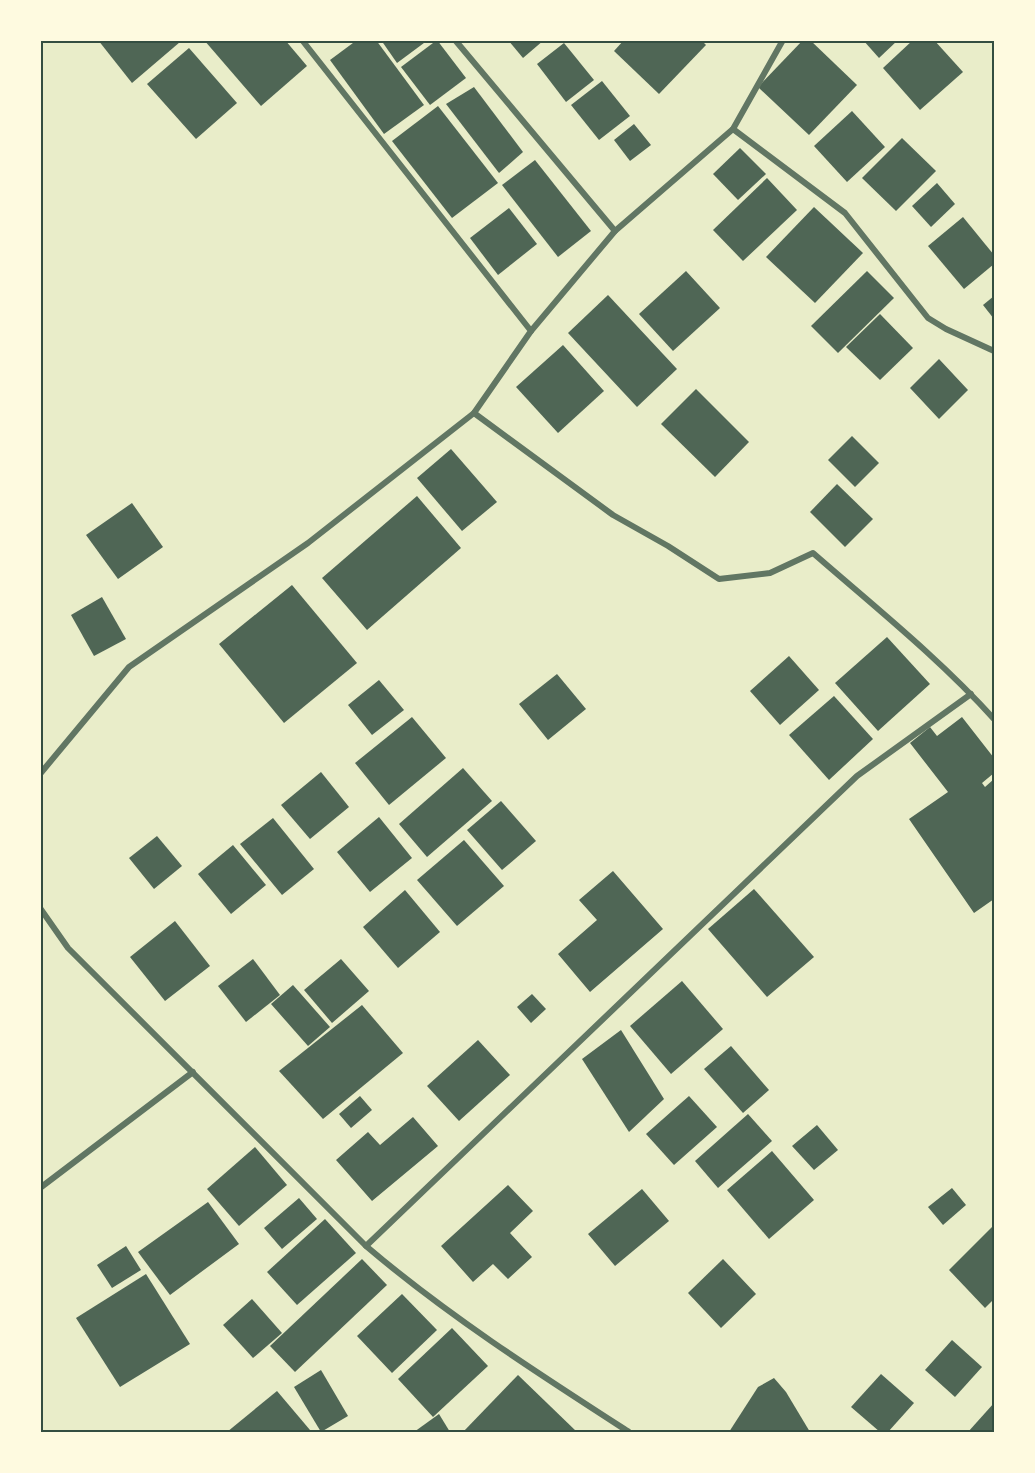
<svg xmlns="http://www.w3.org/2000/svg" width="1035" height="1473" viewBox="0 0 1035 1473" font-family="'Public Sans',sans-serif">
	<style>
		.building { fill: #4f6655 }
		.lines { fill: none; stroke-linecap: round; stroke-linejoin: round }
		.minor { stroke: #617663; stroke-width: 6 }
		.neatline { fill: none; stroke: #344e41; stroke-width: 2 }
	</style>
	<rect width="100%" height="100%" fill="#e9edc9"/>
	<g class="building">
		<path d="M98 40H178L180 42 132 83Z"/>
		<path d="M204 40H285L307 66 261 106Z"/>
		<path d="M357 40H376L424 105 384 134 330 60Z"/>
		<path d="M381 40H428L397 63Z"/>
		<path d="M437 40 466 78 430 105 401 67Z"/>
		<path d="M508 40H544L523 58Z"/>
		<path d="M624 40H701L706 45 659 94 614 51Z"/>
		<path d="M803 40H810L857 85 809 135 758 87Z"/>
		<path d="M863 40H898L879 58Z"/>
		<path d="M913 40H934L963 72 920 110 883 68Z"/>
		<path d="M564 43 594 80 566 102 537 64Z"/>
		<path d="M189 48 237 103 196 139 147 84Z"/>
		<path d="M602 81 630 116 599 140 571 105Z"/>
		<path d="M474 87 523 152 499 173 446 104Z"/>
		<path d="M438 106 498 183 452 218 392 141Z"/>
		<path d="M852 111 885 147 847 182 814 146Z"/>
		<path d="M634 124 651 145 630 161 614 140Z"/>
		<path d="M902 138 936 171 896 211 862 178Z"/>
		<path d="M740 148 766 174 738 200 713 174Z"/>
		<path d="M535 160 591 231 558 257 502 185Z"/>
		<path d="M767 178 797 210 743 261 713 230Z"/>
		<path d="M937 183 955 204 931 227 912 206Z"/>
		<path d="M814 207 863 253 815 303 766 257Z"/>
		<path d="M509 208 537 244 498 275 470 238Z"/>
		<path d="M963 217 994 255V264L964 289 928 246Z"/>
		<path d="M686 271 720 308 673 351 639 314Z"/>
		<path d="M867 271 894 298 838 353 811 326Z"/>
		<path d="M608 295 677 369 637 407 568 333Z"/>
		<path d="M994 296V319L983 305Z"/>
		<path d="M880 314 913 348 880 380 846 347Z"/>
		<path d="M563 345 604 391 558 433 516 387Z"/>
		<path d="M939 359 968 390 939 419 910 388Z"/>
		<path d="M696 389 749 442 715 477 661 424Z"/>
		<path d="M852 436 879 463 855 487 828 460Z"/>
		<path d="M451 449 497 502 462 531 417 478Z"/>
		<path d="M837 484 873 519 845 547 810 512Z"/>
		<path d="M417 496 461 548 367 630 322 578Z"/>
		<path d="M132 503 163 547 118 579 86 535Z"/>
		<path d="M292 585 357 663 284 723 219 644Z"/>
		<path d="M102 597 126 639 94 656 71 615Z"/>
		<path d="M887 637 930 684 878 731 835 683Z"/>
		<path d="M789 656 819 690 780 725 750 691Z"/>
		<path d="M557 674 586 709 548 740 519 704Z"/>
		<path d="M379 680 404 710 372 735 348 705Z"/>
		<path d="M834 696 873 739 829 780 789 735Z"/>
		<path d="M412 717 446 758 389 805 355 763Z"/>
		<path d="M962 717 994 758V773L982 783 985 787 994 779V899L974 913 909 819 948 792 910 743 930 727 937 736Z"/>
		<path d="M463 768 492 801 427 857 399 824Z"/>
		<path d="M321 772 349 807 310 839 281 805Z"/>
		<path d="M501 801 536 841 502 870 467 830Z"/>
		<path d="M379 817 412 858 370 892 337 852Z"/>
		<path d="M273 818 314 869 282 895 240 844Z"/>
		<path d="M157 836 182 866 154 889 129 858Z"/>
		<path d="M464 840 504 886 457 926 417 880Z"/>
		<path d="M233 845 266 885 231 914 198 874Z"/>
		<path d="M613 871 663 929 590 992 558 954 597 920 579 900Z"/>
		<path d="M754 889 814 957 767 997 708 929Z"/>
		<path d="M405 890 440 932 398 968 363 927Z"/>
		<path d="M175 921 210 966 165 1001 130 957Z"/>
		<path d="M253 959 280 995 246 1022 218 986Z"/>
		<path d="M341 959 369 991 332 1023 304 990Z"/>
		<path d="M682 981 723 1029 671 1074 630 1026Z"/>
		<path d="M293 985 330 1027 308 1046 271 1004Z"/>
		<path d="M532 994 546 1009 531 1023 517 1007Z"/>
		<path d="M362 1005 403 1053 323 1119 279 1071Z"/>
		<path d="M621 1030 664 1099 629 1132 582 1059Z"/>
		<path d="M478 1040 510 1075 459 1121 427 1086Z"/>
		<path d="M731 1046 769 1090 743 1113 704 1069Z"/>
		<path d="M360 1096 372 1110 351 1128 339 1114Z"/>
		<path d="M689 1096 717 1127 674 1165 646 1134Z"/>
		<path d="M748 1114 772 1141 718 1188 695 1161Z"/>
		<path d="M413 1117 438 1146 372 1201 336 1160 368 1132 380 1145Z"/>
		<path d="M817 1125 838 1150 814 1170 792 1146Z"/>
		<path d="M255 1147 287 1185 239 1226 207 1189Z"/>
		<path d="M772 1151 814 1200 769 1239 727 1190Z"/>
		<path d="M508 1185 533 1211 510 1233 532 1257 508 1279 493 1264 473 1282 441 1246Z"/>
		<path d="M952 1188 966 1205 943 1225 928 1207Z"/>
		<path d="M642 1189 669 1221 615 1266 588 1234Z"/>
		<path d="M299 1198 317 1219 282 1249 264 1228Z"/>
		<path d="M208 1202 239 1244 170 1295 138 1252Z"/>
		<path d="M325 1219 356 1253 297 1305 267 1272Z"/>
		<path d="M994 1225V1299L985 1308 949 1270Z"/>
		<path d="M126 1246 141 1270 112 1288 97 1265Z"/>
		<path d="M362 1259 387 1285 295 1372 270 1346Z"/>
		<path d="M723 1259 756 1294 721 1328 688 1293Z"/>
		<path d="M146 1274 190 1344 120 1387 76 1318Z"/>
		<path d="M402 1294 437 1330 392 1373 357 1336Z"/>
		<path d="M252 1299 282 1333 253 1358 223 1325Z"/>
		<path d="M452 1328 488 1366 433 1417 398 1379Z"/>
		<path d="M952 1340 982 1367 955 1397 925 1370Z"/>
		<path d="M321 1370 348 1416 321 1432 294 1387Z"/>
		<path d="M881 1374 914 1403 888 1432H880L851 1407Z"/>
		<path d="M518 1375 577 1432H463Z"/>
		<path d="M774 1378 786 1392 810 1432H729L758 1387Z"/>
		<path d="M277 1391 310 1430 306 1432H227Z"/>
		<path d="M994 1403V1432H968Z"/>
		<path d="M439 1414 450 1432H414Z"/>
	</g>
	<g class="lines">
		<g class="minor">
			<path d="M455 40 615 231"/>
			<path d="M733 129 783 40"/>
			<path d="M531 331 615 231 733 129 845 213 928 318 946 329 994 351"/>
			<path d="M474 413 613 515 668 546 719 579 770 573 813 553C875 607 940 659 994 719"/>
			<path d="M40 774 129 667 308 543 474 413 531 331 302 40"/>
			<path d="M40 908 68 948 366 1246 857 776 971 694"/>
			<path d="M40 1188 193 1072"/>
			<path d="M366 1246C447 1315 539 1374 629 1432"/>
		</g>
	</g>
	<rect width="1035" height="1473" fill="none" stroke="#fefae0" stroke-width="84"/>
	<rect x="42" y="42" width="951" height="1389" class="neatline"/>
</svg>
